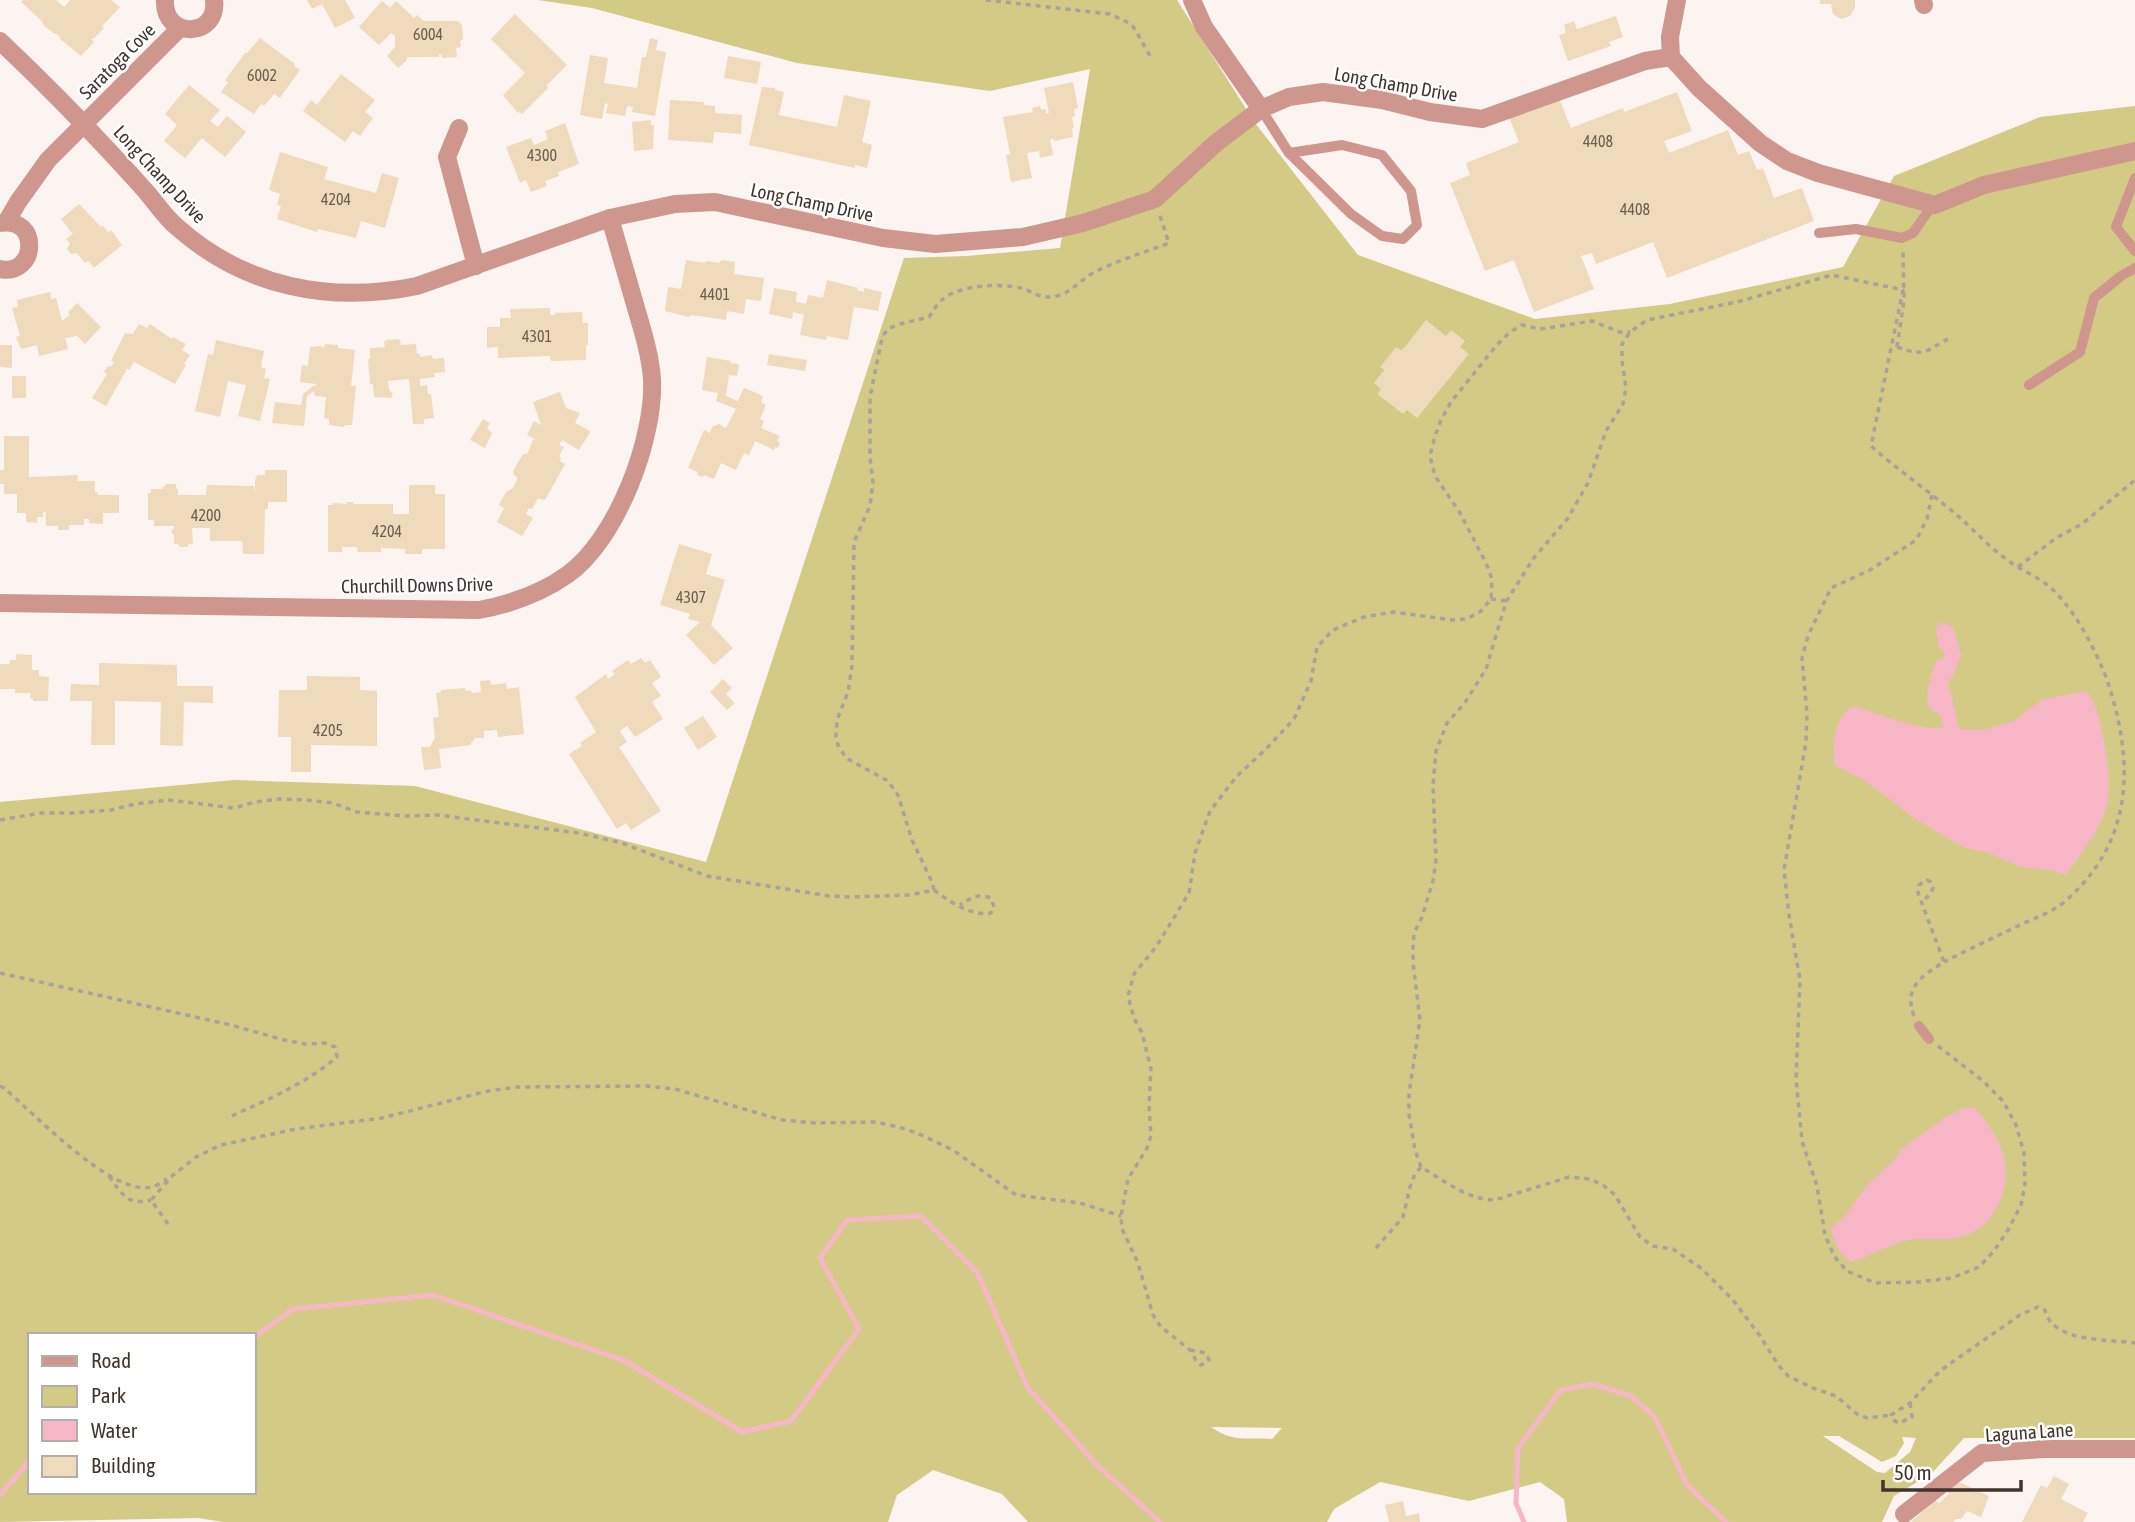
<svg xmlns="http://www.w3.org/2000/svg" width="2135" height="1522" viewBox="0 0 2135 1522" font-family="'Asap Condensed',sans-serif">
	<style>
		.green { fill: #d2ca85; fill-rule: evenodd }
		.water { fill: #f7b6c6 }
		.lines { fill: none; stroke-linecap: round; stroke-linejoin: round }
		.stream { stroke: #f7b6c6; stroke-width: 5 }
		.building { fill: #efdabb }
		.path { stroke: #aba19b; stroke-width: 3.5; stroke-dasharray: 5 5; stroke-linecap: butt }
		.lane { stroke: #cf968e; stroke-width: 10 }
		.street { stroke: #cf968e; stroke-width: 18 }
		.labels { text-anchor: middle; stroke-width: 5; stroke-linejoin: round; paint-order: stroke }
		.number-label { font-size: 16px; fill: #6c5e50 }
		.street-label { font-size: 19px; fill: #41342c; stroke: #fff }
	</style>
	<rect width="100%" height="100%" fill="#fbf4f0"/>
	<path class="green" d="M538 0H1177L1255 123 1358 255 1535 319 1670 304 1843 267 1894 176 2040 117 2135 106V1438H1964L1932 1473 1894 1496 1882 1522H1567L1564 1499 1540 1482 1469 1501 1380 1482 1334 1509 1327 1522H1028L1002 1494 933 1470 897 1495 888 1522H223L199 1518 0 1522V802L234 780 415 786 706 862 904 258 966 256 1060 248 1090 69 990 91 797 63 592 8ZM30 1335H254V1492H30ZM1211 1427 1282 1428 1272 1439C1247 1437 1233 1443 1211 1427ZM1823 1436H1839L1882 1462 1896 1456 1904 1443 1902 1437 1916 1438 1910 1452 1885 1473 1877 1472Z"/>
	<g class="water">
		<path d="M1941 622 1953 627 1961 655 1953 677 1948 681 1959 729 1983 730 2016 720 2041 700 2085 691C2097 701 2100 720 2103 736 2117 808 2107 818 2066 875L2049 870 2021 867 1986 852 1965 848 1914 818 1864 780 1834 765C1834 741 1832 723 1852 706 1883 714 1911 729 1943 728L1941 716C1937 712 1929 710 1928 705 1924 696 1933 666 1938 659H1943L1945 654 1942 649 1938 648C1940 637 1930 631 1941 622Z"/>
		<path d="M1964 1108H1975C1999 1136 2015 1164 2000 1201 1993 1217 1984 1228 1967 1235 1945 1243 1928 1236 1908 1240 1891 1244 1869 1256 1852 1262 1839 1255 1834 1243 1831 1228L1845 1216 1867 1185 1896 1158 1901 1149 1946 1117Z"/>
	</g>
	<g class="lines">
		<g class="stream">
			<path d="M254 1337 293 1309 433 1295 625 1361 742 1432 791 1421 859 1329 820 1258 847 1220 921 1216 977 1272 1028 1388 1098 1466 1160 1522"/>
			<path d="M0 1495 30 1460"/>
			<path d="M1524 1522 1516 1503 1518 1448 1561 1390 1593 1384 1631 1396 1655 1417 1687 1485 1726 1522"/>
		</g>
	</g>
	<g class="building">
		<path d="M23 0H56L64 7 70 0H111L120 7 102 26 104 28 94 38 91 39 94 42 81 56 60 39 61 38 56 33 55 34 44 26 42 21 21 2Z"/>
		<path d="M307 0H345L355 18 335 28 322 4 312 9Z"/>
		<path d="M1820 0H1855V8L1850 16 1841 19 1833 14 1831 4H1820Z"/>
		<path d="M382 1 390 8 396 1 414 18 417 15 424 21H458L462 25 463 39 460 41 461 47 456 48 457 57 442 58 441 54H439V57H407V60L398 68 387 56 395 47V36L391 33 379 45 359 27Z"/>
		<path d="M515 14 567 65 546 86 548 88 522 114 519 111 518 113 503 95 525 73 491 39Z"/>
		<path d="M1616 16 1623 37 1609 42 1611 46 1568 61 1559 35 1566 33 1564 25 1574 21 1577 29Z"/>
		<path d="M260 38 295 64 294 66 300 70 280 98 274 94 264 106 261 104 254 114 221 92 228 82 225 80 246 52 247 53Z"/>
		<path d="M650 38 658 40 656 50 666 52 655 116 632 112 633 107 627 106 625 116 606 113 608 104 605 103 602 119 580 115 590 55 608 58 604 83 637 88 642 57H646Z"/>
		<path d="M728 56 761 62 757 84 724 78Z"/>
		<path d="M341 74 375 100 365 112 373 118 360 136 353 131 345 142 303 111 311 100 317 105Z"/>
		<path d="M1073 82 1078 108 1074 109 1075 116 1072 117 1074 128 1072 129 1073 137 1054 141 1053 139H1050L1053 155 1040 158 1039 151 1027 153 1032 178 1011 182 1006 155 1010 154 1003 117 1033 112 1032 108 1040 106 1041 110 1046 109V114L1049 113 1044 88Z"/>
		<path d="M189 85 220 110 210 121 218 127 227 116 246 132 225 157 202 138 185 158 164 141 177 125 165 114Z"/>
		<path d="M762 87 775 88V90L784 92 779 115 837 127 844 95 871 101 862 142 872 145 867 168 855 165V168L749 145Z"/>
		<path d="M1677 92 1692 131 1664 141 1669 153 1728 130 1738 155 1749 151 1757 170 1763 168 1774 198 1802 188 1814 221 1667 278 1653 242 1596 264 1592 253 1581 256 1594 289 1534 312 1514 260 1485 271 1450 183 1470 175 1466 163 1519 142 1509 117 1559 98 1571 128 1623 108 1624 112Z"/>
		<path d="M670 100 704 102V105L715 106V113L742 115 741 134 714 132 713 143 668 140Z"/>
		<path d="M651 120V125H654L653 149 634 151 632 122Z"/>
		<path d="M565 123 579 164 558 172 559 176 545 181 547 186 531 192 526 180 520 183 506 147 531 138 534 145 548 139 545 131Z"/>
		<path d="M280 152 328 167 324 179 376 193 382 173 399 178 385 228 361 221 356 238 318 229 317 232 277 219 281 206 277 205 280 194 269 190Z"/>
		<path d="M79 204 101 227 103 226 108 232 111 230 122 245 94 268 88 261 85 263 77 253 71 254 67 249 70 243 66 239 73 234 61 219Z"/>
		<path d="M686 260 705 263 706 261 720 263 721 260 735 262 734 274 764 278 761 301 746 299 744 314 727 311 726 320 691 315 689 317 665 311 668 287 681 289Z"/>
		<path d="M827 280 858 288 857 290 864 292V288L882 292 878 311 854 307 848 340 827 336 826 340 800 335 804 315 793 312 792 319 769 314 774 288 797 292 796 302 806 304 808 295 823 298Z"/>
		<path d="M50 292 51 299 56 298 62 321 70 315 68 312 77 303 101 327 85 344 77 336 65 338 68 349 39 356 37 345 21 349 16 337 20 336 12 308 18 307 17 300Z"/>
		<path d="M550 308V315H555V313L582 312 583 323H588V345H586V360L551 361 550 356 498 358V347L487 348V327H500V318H511L510 309Z"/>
		<path d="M1426 320 1446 336 1451 330 1465 341 1460 347 1469 354 1417 418 1407 410 1403 414 1377 394 1381 389 1374 383 1384 370 1380 367 1396 347 1401 350 1405 347Z"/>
		<path d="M139 324 147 328 150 324 172 339 173 337 186 344 182 350 190 355 184 364 186 365 175 384 134 362 129 370 127 369 106 406 92 398 107 374 104 372 108 366 111 367 114 362 111 361 125 333 133 334Z"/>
		<path d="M397 339 400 340 401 345 416 344 417 354H420V357L432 355 433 359 444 358 445 372 434 373 435 377 420 379V386L427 385 428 394H431L434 418 424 419V424H413L409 379 388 381 389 389 393 395 391 398 374 397 373 384H370L368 359H370V348L385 347 384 342 386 340Z"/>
		<path d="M216 340 264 351 261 367 266 369 264 378 270 379 260 421 238 416 246 385 228 381 220 417 195 411 208 354 213 355Z"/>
		<path d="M325 344 338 345V348L355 350 351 386H356L352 425H345L344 427 329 425V419L324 418 326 397 315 396 314 391 307 396 304 426 272 423 275 402 301 405 303 394 313 386H316V384L300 382 302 365 308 366 310 347 320 346 324 348Z"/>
		<path d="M0 345H12V368L0 367Z"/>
		<path d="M769 354 807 360 805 371 767 365Z"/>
		<path d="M707 357 731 361 730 363 739 364 737 376 729 375 726 396 738 401 744 388 763 396 761 402 766 405 760 419 764 421 761 428 780 436 777 441 780 442 778 448 775 447 774 450 755 441 749 455 744 453 736 470 721 463 714 479 704 475 703 477 697 475 698 472 688 468 704 430 710 433 712 427 719 424 726 428 736 409 716 401 718 393 702 390Z"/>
		<rect x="12" y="376" width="14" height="22"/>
		<path d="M560 392 566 408 580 413 575 423 590 431 589 434 579 450 562 440 559 445 564 447 559 456 561 458 560 461 565 464 545 500 538 498 532 509 529 508 526 514 533 518 522 536 497 522 504 508 499 505 506 492 513 488 518 478 514 475 513 471 523 454H527L533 440 535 439 527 435 534 421 541 425 533 402Z"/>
		<path d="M483 419 490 423 487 429 492 433 485 448 470 440Z"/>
		<path d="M4 436H29V477L78 475 77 481H95V492L98 493 97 495H119V513H103V524L89 523V519H84V525H69V530H58V526H46V512H43V517H37V523L26 522V513H17V494H4V484H0V470H4Z"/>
		<path d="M265 470H287V502H268V509H265L264 554H243L242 541H210V528H192L193 544H189L187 547H180L178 544H174V534H172V529H174V526H154V520H148V493H151V489H162L166 484H175L178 490V495H206L207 485 254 486 255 496V480L257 475H265Z"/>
		<path d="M409 485H435V494H445V549H422V554H405V549L381 548V552H358L357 547H342V552H328V505H333V503L347 504 346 502H353V504H393V514H409Z"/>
		<path d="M679 544 712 554 706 574 725 580 711 625 733 648 714 665 686 635 700 622 688 619 690 614 660 605Z"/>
		<path d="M16 654 32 655V670H39V676L49 677 48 701H33V698H30L31 693H15V689H0V664H10V660H16Z"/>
		<path d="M641 658 645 663 650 660 661 677 652 683 661 696 652 702 663 719 635 737 627 726 620 731 627 742 619 747 661 811 631 830 626 823 617 829 569 754 582 746 580 743 596 732 575 697 606 674 608 679 615 674 612 671 628 660 631 664Z"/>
		<path d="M99 663 177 665V686H213V703L184 702 183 746 160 745 161 702 115 701V745H91L92 701H70L71 684 99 685Z"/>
		<path d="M307 676 360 677V690L377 691V746L311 745V772H291V737H278L279 690H307Z"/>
		<path d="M723 679 732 688 726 694 735 703 727 710 710 692Z"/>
		<path d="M490 680 491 685 506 683 507 689 519 687 524 734 498 737 497 730 484 731V738H475L470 745 439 749 441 768 424 770 421 747H430L435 738 433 718 439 717 436 693 441 692V690L465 688 466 691 471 690 472 693 481 692 480 681Z"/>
		<path d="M703 716 717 737 698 750 684 728Z"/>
		<path d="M2054 1476 2069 1484 2061 1499 2088 1513 2083 1522H2022L2041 1485 2047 1488Z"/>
		<path d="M1961 1483 1989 1496 1981 1517 1967 1511 1961 1519H1956L1953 1522H1911L1935 1500 1939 1503 1949 1494 1947 1492 1955 1484Z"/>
		<path d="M1403 1501 1406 1516 1419 1513 1420 1522H1389L1385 1505Z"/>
	</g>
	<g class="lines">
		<g class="path">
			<path d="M986 0 1110 14 1131 24 1136 31 1150 56"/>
			<path d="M1897 347 1904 301 1903 251"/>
			<path d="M1897 347C1928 358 1925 350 1952 337"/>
			<path d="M1932 495 1927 519 1916 540 1870 570 1831 588 1808 636 1802 658 1807 714 1806 742 1784 870 1789 915 1800 980 1796 1079 1802 1141 1817 1186 1825 1235 1834 1256 1847 1271 1875 1283 1918 1282 1952 1278 1979 1267 1994 1251 2008 1230 2021 1205 2025 1184 2024 1153 2016 1125 2003 1101 1983 1081 1938 1046"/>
			<path d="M2018 567 2056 538 2082 524 2135 480"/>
			<path d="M1491 599 1508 601"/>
			<path d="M0 820 41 813H72L111 810 135 804 169 800 234 808 255 802 279 799 306 800 333 803 357 812 405 816 437 815 579 833 622 843 707 876 829 896 851 897 910 895 934 890C948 901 973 917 991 913L994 907 991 898C977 893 972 898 960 905"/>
			<path d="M934 890 932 882 912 840 898 795 888 781 846 758 838 745 836 737 837 720 848 692 852 666 854 542 870 506 873 482 870 458V397L881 343 884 334 890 328 900 324 929 317C933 311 937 304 942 300 957 285 1001 283 1021 288 1034 292 1042 300 1057 296 1072 292 1080 280 1093 273 1118 260 1143 253 1169 243L1160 216"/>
			<path d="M0 973 231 1025 284 1040 305 1044 324 1043 335 1047 337 1057C305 1084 265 1101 227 1118"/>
			<path d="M1914 1016C1903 987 1922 976 1944 962L1918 893 1919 885 1927 880 1931 882 1933 888 1931 893 1922 902"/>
			<path d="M0 1086 4 1088C34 1113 112 1197 152 1187 157 1186 163 1181 167 1179"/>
			<path d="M1421 1167 1415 1150 1409 1114V1094L1420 1020 1413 963V947L1414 933 1422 917 1433 881 1436 860 1433 785 1436 751 1447 723 1464 704 1486 669 1506 602 1533 559 1568 518 1588 483 1606 431 1623 404 1626 388 1622 361V344L1630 332 1647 320 1737 302 1832 275 1903 290 1871 446C1899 471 1930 492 1958 516 1974 530 1988 546 2006 559 2023 572 2043 578 2058 595 2079 618 2094 648 2106 677 2135 761 2135 842 2063 903 2050 913 2035 918 2020 925 1995 937 1969 949 1944 962"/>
			<path d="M109 1176C122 1194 127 1206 151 1200"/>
			<path d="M168 1224 151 1200 172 1176 196 1157 221 1145 296 1129 382 1118 488 1091 518 1087 647 1086 675 1089 782 1120 815 1123 876 1122 898 1127 917 1133 953 1150 1016 1195 1080 1203 1121 1216"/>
			<path d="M1376 1248 1403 1217 1410 1187 1415 1174 1421 1167C1443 1180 1468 1200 1495 1200L1569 1177 1590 1179 1603 1185 1615 1195 1640 1237 1653 1246 1673 1249 1689 1260 1701 1268 1733 1300 1760 1336 1779 1366 1788 1376 1813 1388 1836 1396 1857 1414 1867 1418 1891 1415"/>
			<path d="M1190 1350 1206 1353 1209 1360 1201 1365 1197 1362 1190 1350 1161 1327 1153 1315 1138 1263 1122 1229 1121 1216 1128 1179 1147 1148 1151 1136 1149 1106 1151 1069 1142 1033 1134 1018 1128 996 1134 974 1156 947 1189 893 1195 853 1210 811 1236 777 1267 748 1294 719 1311 681 1317 647 1333 630 1364 617 1393 612 1453 620 1466 619 1480 612 1491 599 1492 579 1486 563 1460 513 1435 476 1430 456 1435 436 1441 420 1451 402 1496 346 1510 332 1522 325 1540 329 1592 321 1620 332H1630"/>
			<path d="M1910 1403 1912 1417 1899 1423 1893 1420 1891 1415 1910 1403 1936 1375 1948 1365 2020 1315 2038 1307 2045 1310C2052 1343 2109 1339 2135 1343"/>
		</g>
		<g class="lane">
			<path d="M1261 109 1289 153 1351 214 1382 236 1403 239 1417 225 1411 191 1382 155 1342 145 1289 153"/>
			<path d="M2135 178 2116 227 2135 251"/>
			<path d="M1819 233 1856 229 1902 238 1913 233 1933 204"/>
			<path d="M2029 385 2080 352 2094 298 2121 276 2135 268"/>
			<path d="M1919 1026 1929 1039"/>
		</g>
		<g class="street">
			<path d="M165 0C163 40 219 38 214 0"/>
			<path d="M1192 0 1204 27 1261 109"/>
			<path d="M1677 0 1670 37 1671 57 1699 88 1760 143 1787 161 1818 173 1935 205 1984 185 2135 151"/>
			<path d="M1923 0 1924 5"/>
			<path d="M0 41C38 77 74 113 109 151 123 166 136 180 149 195 158 206 166 218 177 227 244 287 330 304 417 286L610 218 675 204 715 202 883 238 935 244 1023 237 1083 223 1155 199 1216 143 1261 109 1289 97 1323 92 1382 100 1430 112 1482 119 1645 61 1671 57"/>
			<path d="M459 128 447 157 476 266"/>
			<path d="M7 221 18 202 48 160 180 28"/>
			<path d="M0 223C41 216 37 277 0 269"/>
			<path d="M0 603 479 610C511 604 540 594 567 575 617 540 655 438 652 379 650 352 641 326 634 301 626 273 618 246 610 218"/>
			<path d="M1904 1514 1982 1453 2044 1449H2135"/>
		</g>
	</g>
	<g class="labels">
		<g class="number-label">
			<text x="428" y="40">6004</text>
			<text x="262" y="81">6002</text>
			<text x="1598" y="147">4408</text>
			<text x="542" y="161">4300</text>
			<text x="336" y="205">4204</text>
			<text x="1635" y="215">4408</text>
			<text x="715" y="300">4401</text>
			<text x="537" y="342">4301</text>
			<text x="206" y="521">4200</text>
			<text x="387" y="537">4204</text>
			<text x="691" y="603">4307</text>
			<text x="328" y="736">4205</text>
		</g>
		<g class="street-label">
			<text transform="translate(117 61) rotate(-45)" y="7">Saratoga Cove</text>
			<text transform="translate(1396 84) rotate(10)" y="7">Long Champ Drive</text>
			<text transform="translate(160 174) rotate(47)" y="7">Long Champ Drive</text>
			<text transform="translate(812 202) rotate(12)" y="7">Long Champ Drive</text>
			<text transform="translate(417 585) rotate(-1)" y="7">Churchill Downs Drive</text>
			<text transform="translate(2029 1432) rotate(-4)" y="7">Laguna Lane</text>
		</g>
	</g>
	<rect x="28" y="1333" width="228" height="161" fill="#ffffff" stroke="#b3aeab" stroke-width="2"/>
	<rect x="42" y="1356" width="35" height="10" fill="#cf968e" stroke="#b3aeab" stroke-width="2"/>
	<text x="91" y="1368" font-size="21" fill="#41342c">Road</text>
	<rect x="42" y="1386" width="35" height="21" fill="#d2ca85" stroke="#b3aeab" stroke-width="2"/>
	<text x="91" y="1403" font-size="21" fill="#41342c">Park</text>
	<rect x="42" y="1420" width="35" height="21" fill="#f7b6c6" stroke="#b3aeab" stroke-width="2"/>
	<text x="91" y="1438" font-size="21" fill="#41342c">Water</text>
	<rect x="42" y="1456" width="35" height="21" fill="#efdabb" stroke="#b3aeab" stroke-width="2"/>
	<text x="91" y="1473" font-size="21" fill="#41342c">Building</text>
	<path d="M1883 1480v10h138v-10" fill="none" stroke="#41342c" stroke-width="3.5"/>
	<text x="1894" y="1480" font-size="21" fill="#41342c" stroke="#ffffff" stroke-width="5" paint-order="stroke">50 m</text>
</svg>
